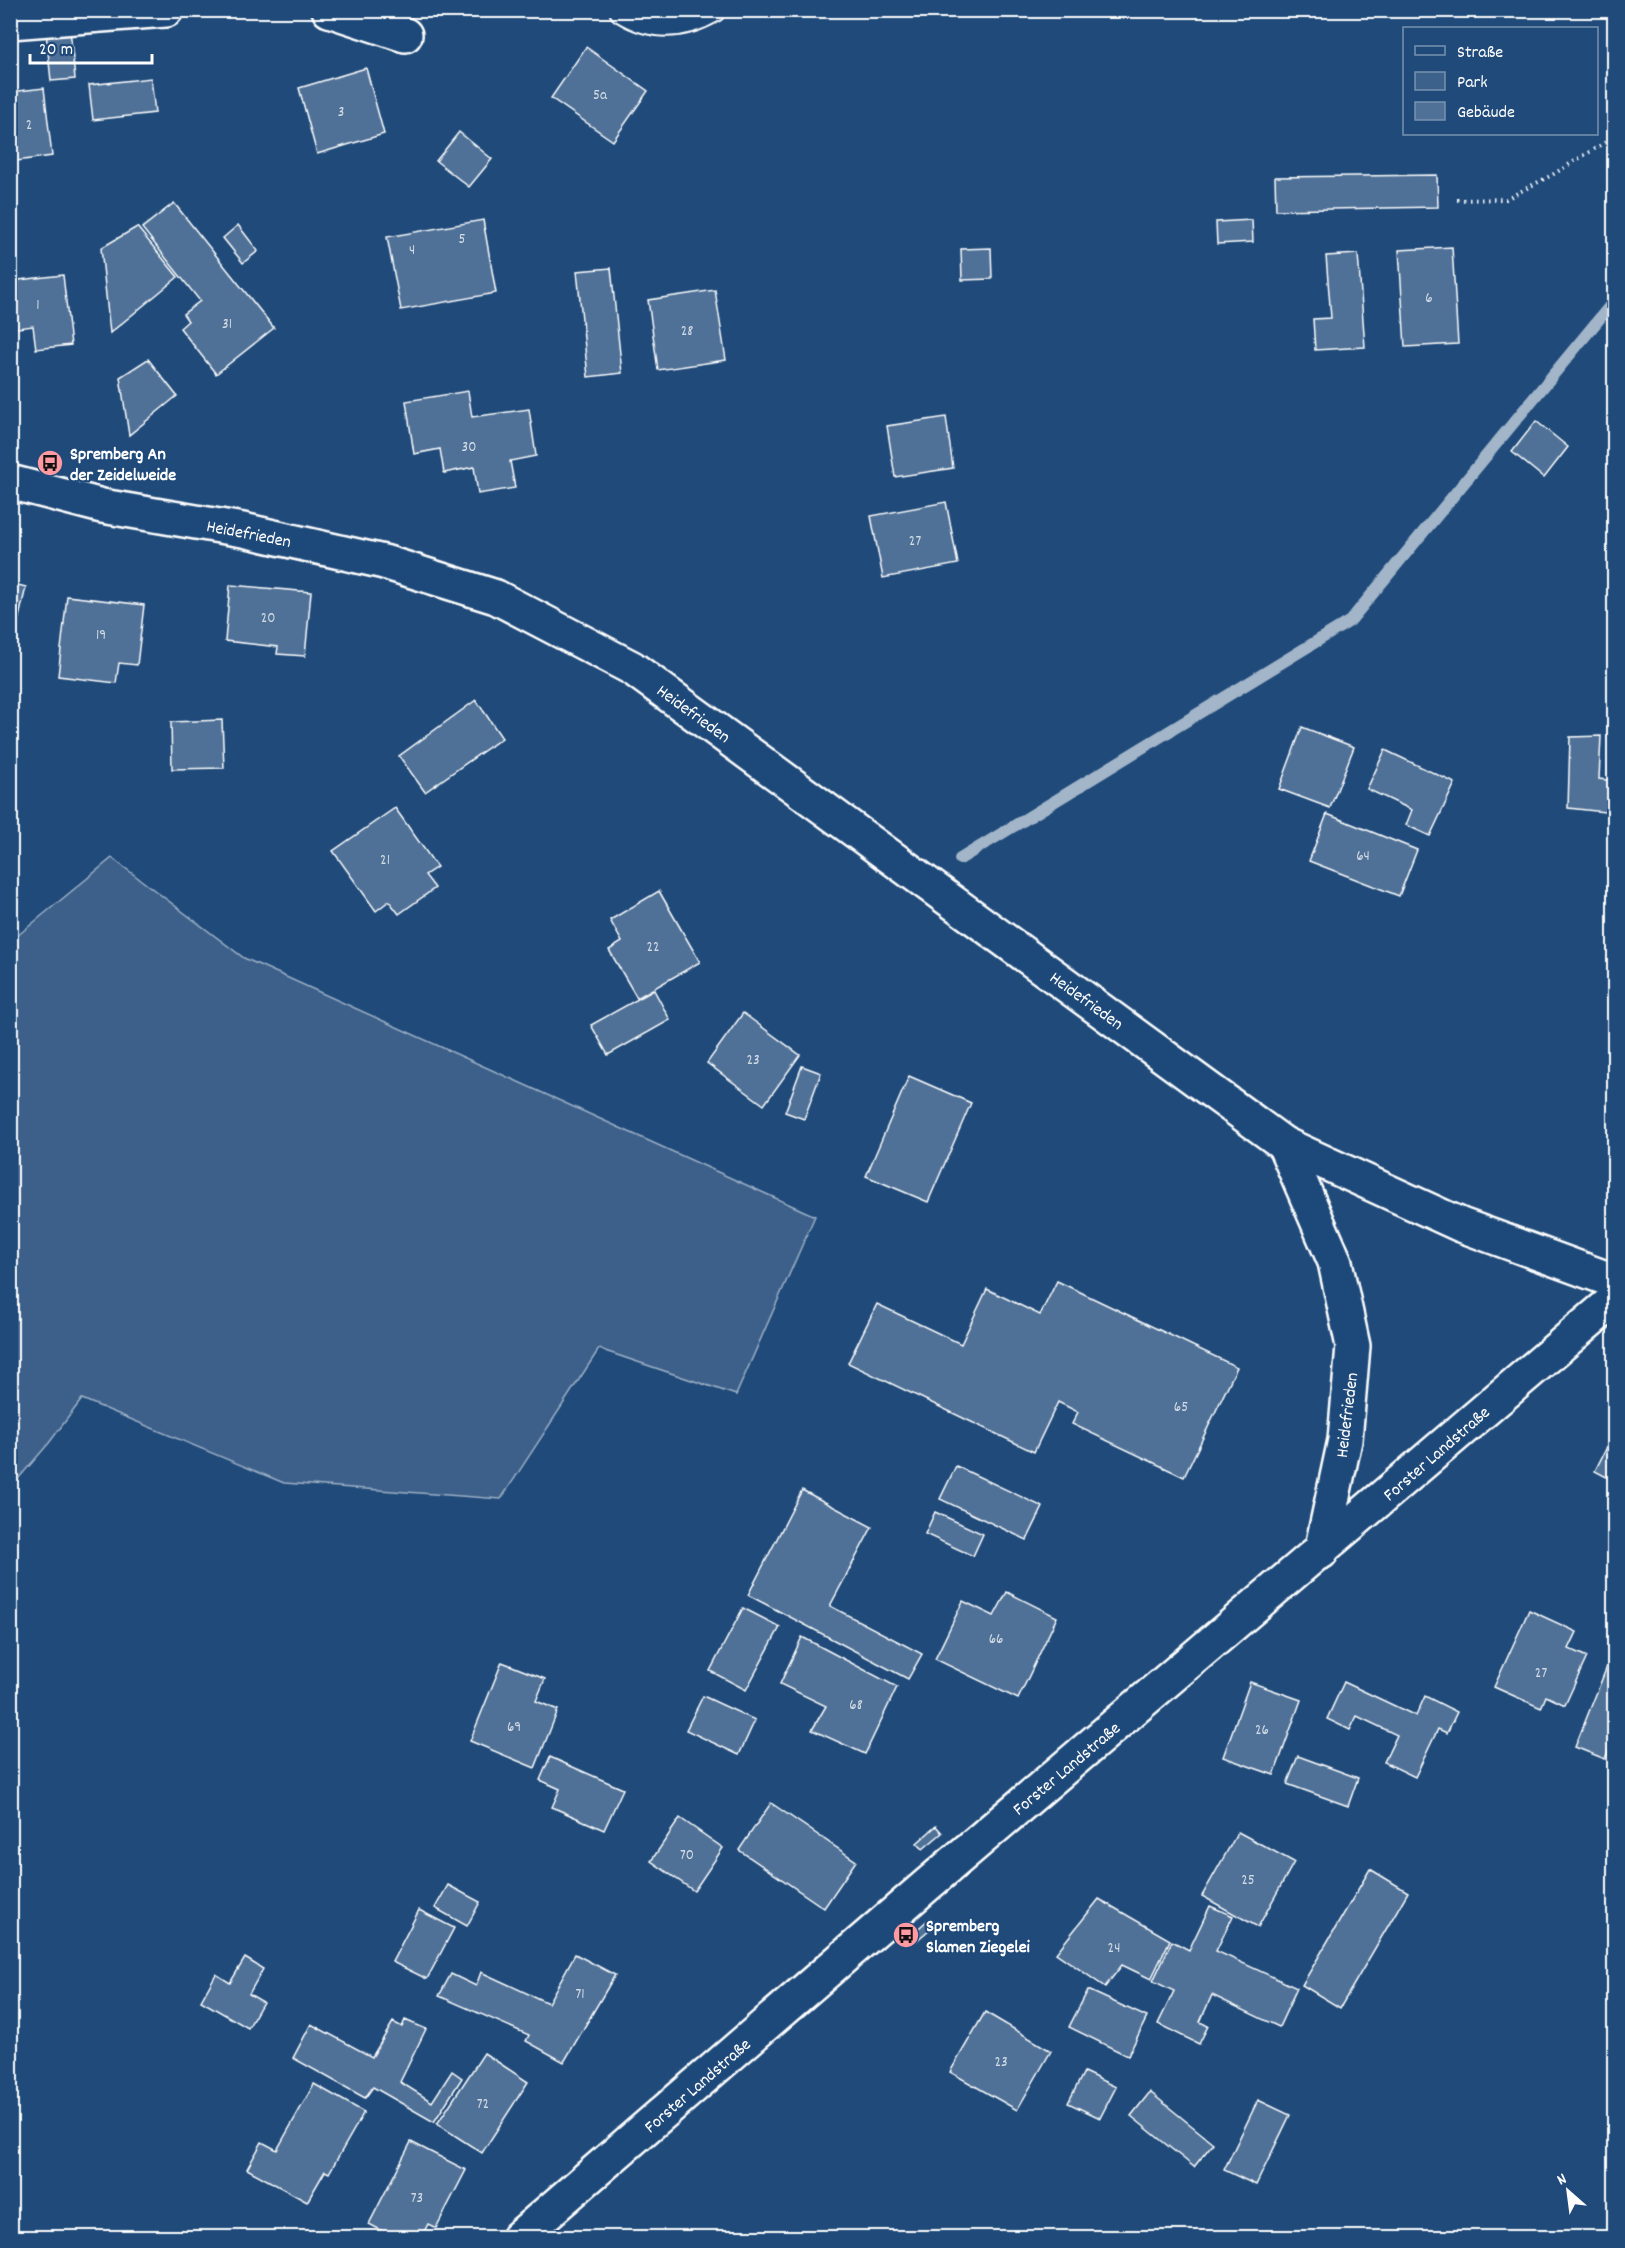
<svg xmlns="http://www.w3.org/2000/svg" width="1625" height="2248" viewBox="0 0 1625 2248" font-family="Dekko,sans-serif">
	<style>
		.green { fill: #3c618b; stroke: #9eb0c5; stroke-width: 1.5 }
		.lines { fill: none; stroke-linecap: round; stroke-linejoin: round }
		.stream { stroke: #a3b5c8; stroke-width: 12 }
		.building { fill: #507197; stroke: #fff; stroke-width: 1.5 }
		.lane-casing { stroke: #fff; stroke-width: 28 }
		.street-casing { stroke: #fff; stroke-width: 38 }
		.secondary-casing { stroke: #fff; stroke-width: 38 }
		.path { stroke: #fff; stroke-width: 4; stroke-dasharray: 1.5 4.5; stroke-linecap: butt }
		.lane { stroke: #1f4a7a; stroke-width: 24 }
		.street { stroke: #1f4a7a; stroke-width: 33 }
		.secondary { stroke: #1f4a7a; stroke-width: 33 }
		.labels { text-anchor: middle; stroke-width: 4.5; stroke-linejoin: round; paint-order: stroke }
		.number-label { font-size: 15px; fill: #d3dce5 }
		.poi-label { font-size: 18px; font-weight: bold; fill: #fff; stroke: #1f4a7a; text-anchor: start }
		.street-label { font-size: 18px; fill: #fff; stroke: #1f4a7a }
	</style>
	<rect width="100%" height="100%" fill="#1f4a7a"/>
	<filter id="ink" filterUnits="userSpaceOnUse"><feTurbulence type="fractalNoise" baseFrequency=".0167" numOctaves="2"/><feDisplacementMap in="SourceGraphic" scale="12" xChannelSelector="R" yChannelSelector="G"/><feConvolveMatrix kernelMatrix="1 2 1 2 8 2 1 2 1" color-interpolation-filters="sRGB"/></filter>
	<g filter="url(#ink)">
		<path class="green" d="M112 858 244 958 815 1216 736 1395 599 1349 501 1499 284 1483 82 1399 49 1443 11 1487V941Z"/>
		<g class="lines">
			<path class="stream" d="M960 859 1350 621 1614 301"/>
		</g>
		<g class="building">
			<path d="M70 29 75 79 51 81 46 32Z"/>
			<path d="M586 47 648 91 613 141 551 98Z"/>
			<path d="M366 68 384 134 317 154 299 88Z"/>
			<path d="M151 78 155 113 93 120 89 85Z"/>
			<path d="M44 88 52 156 10 162V92Z"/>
			<path d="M459 132 492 159 469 187 436 161Z"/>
			<path d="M1437 175 1438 207 1276 210 1275 177Z"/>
			<path d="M174 203 274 328 216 374 180 328 188 321 183 314 200 301 142 228Z"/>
			<path d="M483 220 496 293 401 310 387 237Z"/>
			<path d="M1252 220 1253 242 1217 244 1216 222Z"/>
			<path d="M238 225 258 251 243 263 223 238Z"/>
			<path d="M137 227 178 277 110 333 101 248Z"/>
			<path d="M1452 247 1458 344 1405 347 1399 250Z"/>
			<path d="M991 248 992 279 962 280 961 249Z"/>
			<path d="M1358 254 1365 347 1315 350 1313 319 1331 318 1326 256Z"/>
			<path d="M611 268 622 373 588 377 577 271Z"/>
			<path d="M63 275 71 345 36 349 33 326 10 329V281Z"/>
			<path d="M715 290 726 360 658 370 648 300Z"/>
			<path d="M148 359 177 396 129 435 120 377Z"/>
			<path d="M468 391 472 417 529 409 536 456 510 461 515 488 478 494 474 467 444 473 440 449 414 454 406 401Z"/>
			<path d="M946 417 953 468 895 477 887 426Z"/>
			<path d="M1536 421 1568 447 1544 478 1512 452Z"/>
			<path d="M946 502 958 564 883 578 871 516Z"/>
			<path d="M10 583 26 587 11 652H10Z"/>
			<path d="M230 585 311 592 305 656 277 654 278 647 225 641Z"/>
			<path d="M67 596 144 605 137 665 119 663 116 683 58 676Z"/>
			<path d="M476 700 502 738 425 792 399 756Z"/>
			<path d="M222 720 224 768 172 769 171 722Z"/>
			<path d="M1302 727 1354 747 1330 808 1279 789Z"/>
			<path d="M1601 736 1599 779 1614 781V813L1568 808 1570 737Z"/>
			<path d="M1385 750 1455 783 1430 836 1406 825 1412 810 1367 789Z"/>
			<path d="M395 808 437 867 425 875 435 888 399 914 389 901 376 911 333 851Z"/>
			<path d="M1327 814 1417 850 1399 896 1309 861Z"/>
			<path d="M659 891 700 962 637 998 609 950 622 942 610 920Z"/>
			<path d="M654 990 670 1020 608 1055 591 1025Z"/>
			<path d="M743 1013 800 1055 764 1105 707 1063Z"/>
			<path d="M802 1066 821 1073 804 1119 785 1112Z"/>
			<path d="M909 1076 971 1103 928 1202 866 1176Z"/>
			<path d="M1057 1281 1237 1367 1184 1477 1072 1424 1078 1412 1058 1402 1034 1452 848 1363 877 1304 961 1344 987 1289 1040 1315Z"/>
			<path d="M1613 1435 1614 1436V1481L1595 1471Z"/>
			<path d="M956 1466 1043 1507 1027 1540 940 1499Z"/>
			<path d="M802 1490 872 1527 830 1606 922 1654 908 1679 748 1595Z"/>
			<path d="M935 1512 983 1534 973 1556 925 1534Z"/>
			<path d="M1007 1592 1057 1617 1018 1699 935 1659 963 1601 994 1616Z"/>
			<path d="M743 1608 780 1627 746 1690 710 1671Z"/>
			<path d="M1529 1610 1577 1632 1569 1649 1587 1657 1565 1705 1546 1696 1541 1708 1494 1687Z"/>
			<path d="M802 1637 897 1687 865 1754 812 1730 826 1706 780 1684Z"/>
			<path d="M502 1662 545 1679 536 1701 558 1710 535 1768 470 1741Z"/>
			<path d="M1608 1664 1614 1667V1736L1605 1759 1575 1747Z"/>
			<path d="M1250 1682 1301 1700 1274 1775 1223 1757Z"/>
			<path d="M1344 1682 1416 1716 1425 1696 1457 1712 1447 1733 1438 1729 1415 1777 1384 1762 1397 1735 1357 1716 1350 1730 1327 1719Z"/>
			<path d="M703 1696 755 1720 739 1755 686 1730Z"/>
			<path d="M1298 1756 1358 1778 1348 1806 1287 1784Z"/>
			<path d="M550 1757 623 1789 604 1830 552 1807 560 1789 540 1780Z"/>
			<path d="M771 1803 856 1861 824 1908 739 1850Z"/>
			<path d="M680 1818 723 1848 694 1891 651 1861Z"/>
			<path d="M936 1826 942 1833 923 1849 917 1843Z"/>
			<path d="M1238 1832 1294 1862 1258 1927 1202 1896Z"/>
			<path d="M1370 1869 1408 1892 1340 2008 1302 1985Z"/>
			<path d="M448 1885 480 1902 467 1926 435 1908Z"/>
			<path d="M1099 1899 1170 1940 1151 1979 1122 1965 1105 1987 1056 1953Z"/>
			<path d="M1210 1906 1233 1916 1216 1951 1297 1988 1279 2027 1212 1995 1200 2022 1208 2026 1199 2044 1158 2024 1174 1991 1153 1981 1172 1941 1189 1950Z"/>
			<path d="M419 1910 454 1928 427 1979 392 1962Z"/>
			<path d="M930 1918 936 1924 916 1941 911 1935Z"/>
			<path d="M575 1954 615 1975 564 2062 526 2041 529 2035 439 1996 451 1974 476 1986 481 1972 548 2003Z"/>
			<path d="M245 1958 263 1969 249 1994 263 2002 248 2028 201 2001 216 1974 230 1983Z"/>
			<path d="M1088 1990 1147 2017 1128 2056 1069 2027Z"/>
			<path d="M985 2012 1051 2051 1017 2110 950 2072Z"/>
			<path d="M405 2020 426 2029 400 2082 432 2102 452 2071 462 2078 434 2122 373 2087 365 2098 293 2058 311 2024 372 2057 393 2022 402 2027Z"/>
			<path d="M484 2053 528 2082 482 2153 437 2124Z"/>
			<path d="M1084 2072 1116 2087 1100 2118 1068 2103Z"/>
			<path d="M314 2084 364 2112 329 2173 325 2171 307 2202 247 2169 262 2142 277 2150Z"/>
			<path d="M1150 2092 1213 2143 1194 2167 1131 2116Z"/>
			<path d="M1258 2100 1290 2115 1256 2185 1224 2170Z"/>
			<path d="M411 2142 466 2170 436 2228 428 2224 421 2238H396L369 2224Z"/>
		</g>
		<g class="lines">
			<g class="lane-casing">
				<path id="lane" d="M622 10C653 29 682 28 713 10"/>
			</g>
			<g class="street-casing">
				<g id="street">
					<path d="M329 10 405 35"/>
					<path d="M10 22 166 10"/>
					<path d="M10 482 102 506 243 530 384 562 496 597 632 668 1284 1144 1461 1225 1614 1281"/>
					<path d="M1284 1144 1335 1262 1353 1346 1345 1440 1321 1552"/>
				</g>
			</g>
			<g class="secondary-casing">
				<path id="secondary" d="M518 2238 927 1885 1614 1300"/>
			</g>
			<path class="path" d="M1457 200 1506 199 1552 175 1614 137"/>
			<use href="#lane" class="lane"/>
			<use href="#street" class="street"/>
			<use href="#secondary" class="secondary"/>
		</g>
	</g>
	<defs>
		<g id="bus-disc" transform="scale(1.35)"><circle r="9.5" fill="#ff9aa2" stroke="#1f4a7a"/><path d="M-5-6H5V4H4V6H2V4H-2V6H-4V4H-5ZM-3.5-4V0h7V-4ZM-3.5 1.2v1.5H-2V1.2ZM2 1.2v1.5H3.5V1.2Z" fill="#111"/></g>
	</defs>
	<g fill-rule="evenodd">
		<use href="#bus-disc" x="50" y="463"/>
		<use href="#bus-disc" x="906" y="1935"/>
	</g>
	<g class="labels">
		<g class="number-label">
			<text x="600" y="99">5a</text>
			<text x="341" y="116">3</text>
			<text x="29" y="129">2</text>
			<text x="462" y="243">5</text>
			<text x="412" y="254">4</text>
			<text x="1429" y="302">6</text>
			<text x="38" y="309">1</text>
			<text x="227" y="328">31</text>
			<text x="687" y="335">28</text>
			<text x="469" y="451">30</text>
			<text x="915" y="545">27</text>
			<text x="268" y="622">20</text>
			<text x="101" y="639">19</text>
			<text x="1363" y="860">64</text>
			<text x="385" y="864">21</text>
			<text x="653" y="951">22</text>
			<text x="753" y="1064">23</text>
			<text x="1181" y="1411">65</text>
			<text x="996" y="1643">66</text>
			<text x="1541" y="1677">27</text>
			<text x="856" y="1709">68</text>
			<text x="514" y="1731">69</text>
			<text x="1262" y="1734">26</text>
			<text x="687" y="1859">70</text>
			<text x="1248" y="1884">25</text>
			<text x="1114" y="1952">24</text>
			<text x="580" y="1998">71</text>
			<text x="1001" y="2066">23</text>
			<text x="483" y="2108">72</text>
			<text x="417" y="2202">73</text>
		</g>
		<g class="poi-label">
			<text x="70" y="459">Spremberg An<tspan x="70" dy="21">der Zeidelweide</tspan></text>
			<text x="926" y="1931">Spremberg<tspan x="926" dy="21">Slamen Ziegelei</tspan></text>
		</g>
		<g class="street-label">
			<text transform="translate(249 533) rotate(11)" y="6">Heidefrieden</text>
			<text transform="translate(694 713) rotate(36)" y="6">Heidefrieden</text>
			<text transform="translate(1087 1000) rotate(36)" y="6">Heidefrieden</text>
			<text transform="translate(1346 1415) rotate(-83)" y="6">Heidefrieden</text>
			<text transform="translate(1436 1453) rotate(-41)" y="6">Forster Landstraße</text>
			<text transform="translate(1066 1768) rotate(-40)" y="6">Forster Landstraße</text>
			<text transform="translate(697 2085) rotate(-41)" y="6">Forster Landstraße</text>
		</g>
	</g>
	<rect width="1625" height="2248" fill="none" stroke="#1f4a7a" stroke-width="36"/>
	<rect x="18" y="18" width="1589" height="2212" fill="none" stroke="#fff" stroke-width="2" filter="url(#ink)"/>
	<rect x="1403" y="27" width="195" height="108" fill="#1f4a7a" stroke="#7992af" stroke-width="1.5"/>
	<rect x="1415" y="46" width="30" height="9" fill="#1f4a7a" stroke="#7992af" stroke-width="1.5"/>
	<text x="1457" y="57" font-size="18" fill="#ffffff">Straße</text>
	<rect x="1415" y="72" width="30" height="18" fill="#3c618b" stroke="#7992af" stroke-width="1.5"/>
	<text x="1457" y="87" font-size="18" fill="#ffffff">Park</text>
	<rect x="1415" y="102" width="30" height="18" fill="#507197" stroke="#7992af" stroke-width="1.5"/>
	<text x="1457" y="117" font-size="18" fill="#ffffff">Gebäude</text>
	<g transform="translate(1568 2191) rotate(332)" stroke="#1f4a7a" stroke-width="4.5" paint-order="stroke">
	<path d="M0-4.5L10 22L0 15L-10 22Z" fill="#ffffff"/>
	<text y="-9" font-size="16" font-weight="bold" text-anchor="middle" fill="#ffffff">N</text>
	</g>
	<path d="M30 54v9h122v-9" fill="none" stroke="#ffffff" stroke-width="3"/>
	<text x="39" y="54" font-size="18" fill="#ffffff" stroke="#1f4a7a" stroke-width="4.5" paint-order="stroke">20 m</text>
</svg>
